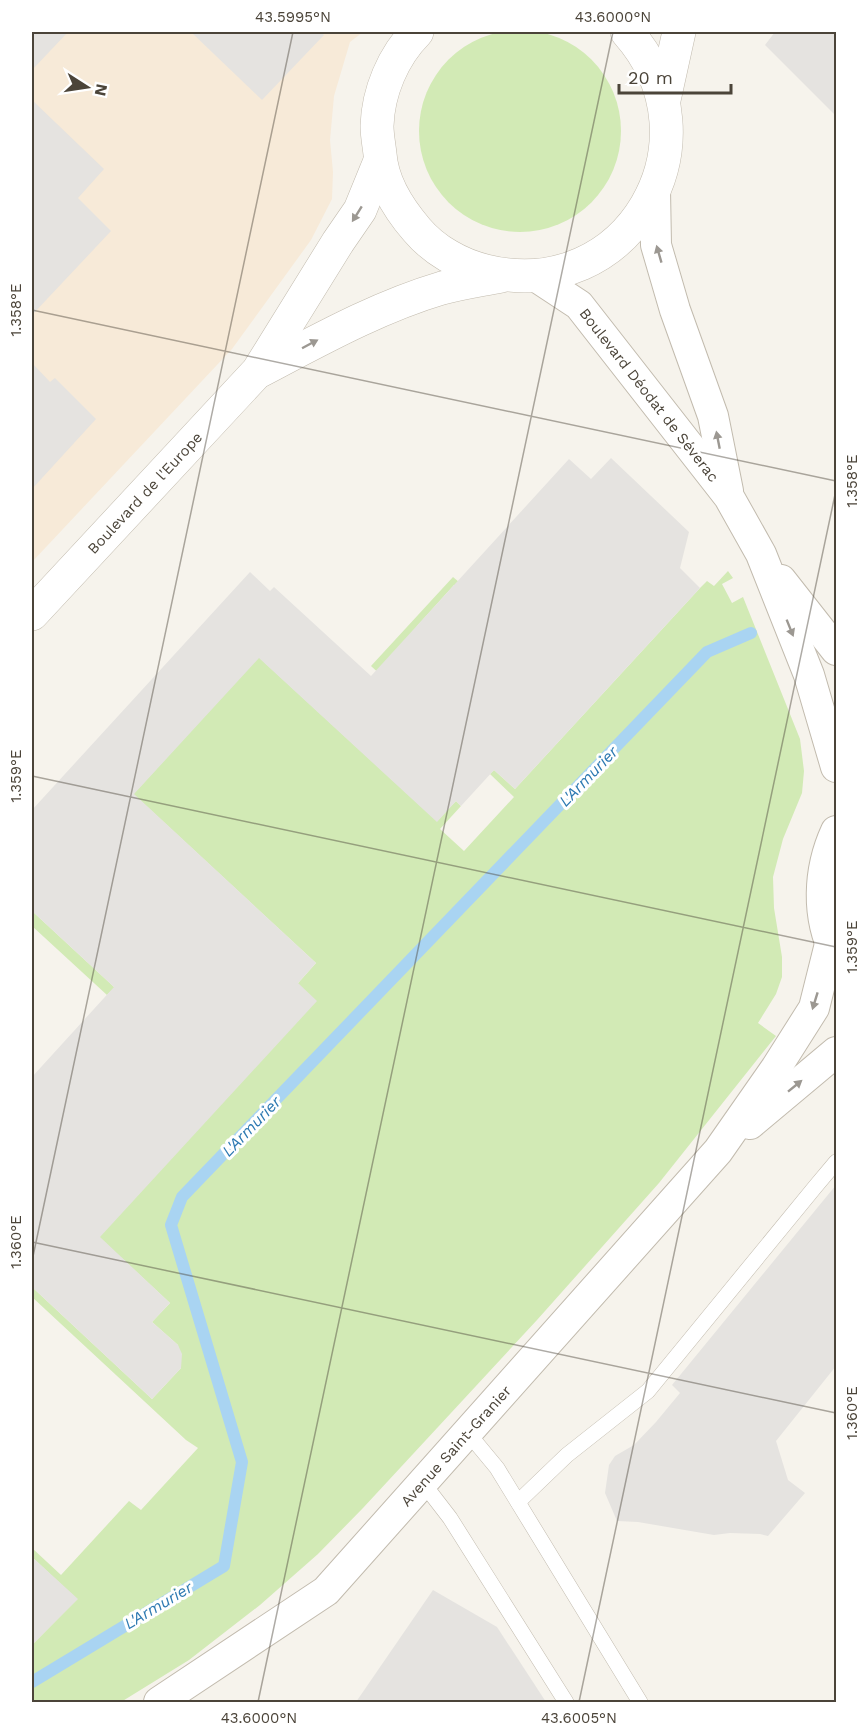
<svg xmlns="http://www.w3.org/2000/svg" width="868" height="1734" viewBox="0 0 868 1734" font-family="'Work Sans',sans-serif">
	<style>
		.commercial { fill: #f7ead8 }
		.green { fill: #d2eab5 }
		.parking { fill: #e5e3e0 }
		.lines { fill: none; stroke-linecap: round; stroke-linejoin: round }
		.stream { stroke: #a9d4f2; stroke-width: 12 }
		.service-casing { stroke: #c2bbae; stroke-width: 16 }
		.minor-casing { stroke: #c2bbae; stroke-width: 32 }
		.tertiary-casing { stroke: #c2bbae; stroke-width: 34 }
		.service { stroke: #fff; stroke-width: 15 }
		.minor { stroke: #fff; stroke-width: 30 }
		.tertiary { stroke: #fff; stroke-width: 33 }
		.oneway { fill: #9c9892 }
		.ticks { fill: none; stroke: #4b4439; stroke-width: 1.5; stroke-opacity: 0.45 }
		.labels { text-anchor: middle; stroke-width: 6; stroke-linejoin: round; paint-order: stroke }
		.street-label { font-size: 15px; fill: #4b4439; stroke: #fff }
		.water-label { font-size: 16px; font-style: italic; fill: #2e7ab2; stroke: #fff }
		.neatline { fill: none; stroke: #4b4439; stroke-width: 2 }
		.ticks-label { font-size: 15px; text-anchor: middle; fill: #4b4439 }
	</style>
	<rect width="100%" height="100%" fill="#f6f3ec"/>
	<path class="commercial" d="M32 32H363L350 42 334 96 330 140 333 172 332 199 311 240 232 349 32 562Z"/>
	<g class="green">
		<circle cx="520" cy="131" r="101"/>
		<path d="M728 571 733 578 722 584 732 603 743 597 800 739 804 771 802 793 783 839 773 877 774 908 782 957V977L776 994 758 1023 776 1036 659 1183 537 1320 363 1508 318 1554 260 1605 189 1660 121 1702H32V1645L77 1599 32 1557V1548L61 1575 129 1501 141 1510 198 1448 186 1440 32 1297V1287L152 1399 181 1368 178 1345 152 1322 170 1303 84 1223 316 963 142 802 118 811 271 643 265 663 437 821 456 801 461 806 440 829 464 851 514 797 490 774 494 770 515 789 700 588 707 581 714 586Z"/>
		<path d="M453 577 479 599 454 585 417 626 396 689 371 666Z"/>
		<path d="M32 911 181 1049 111 991 107 995 32 926Z"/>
	</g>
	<g class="parking">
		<path d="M32 32H68L32 70Z"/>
		<path d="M191 32H320L324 35 262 100Z"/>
		<path d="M775 32H836V48L834 50 836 53V116L765 45Z"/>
		<path d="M32 100 104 169 78 198 111 231 32 315Z"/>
		<path d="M32 363 50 382 55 378 96 419 32 489Z"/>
		<path d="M611 458 689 532 680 568 700 588 515 789 494 770 461 806 456 801 437 822 259 658 134 794 316 963 298 983 317 1001 100 1237 170 1303 152 1322 178 1345 182 1354 181 1368 152 1399 32 1287V1077L114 987 32 911V810L250 572 270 591 274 587 371 676 569 459 591 479Z"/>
		<path d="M836 1185V1366L776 1441 788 1480 805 1493 768 1536 760 1534 730 1533 714 1535 638 1522 617 1521 605 1493 609 1465 615 1456 634 1445 656 1422 680 1393 672 1385Z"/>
		<path d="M32 1557 78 1599 32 1645Z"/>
		<path d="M433 1590 497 1627 546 1702H356Z"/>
	</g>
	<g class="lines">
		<path class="stream" d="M32 1682 224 1566 242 1462 171 1225 182 1197 707 652 751 633"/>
		<g class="service-casing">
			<g id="service">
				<path d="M468 1433 497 1468 640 1702"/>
				<path d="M423 1483 450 1518 566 1702"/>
				<path d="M518 1502 567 1455 648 1391 815 1187 836 1162"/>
			</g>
		</g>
		<g class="minor-casing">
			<g id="minor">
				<path d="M655 190 656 245 675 310 713 416 728 491"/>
				<path d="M535 276 579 305 729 497 761 554 809 675 836 767"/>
				<path d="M781 580 836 650"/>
				<path d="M836 831C818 870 816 917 836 956"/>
				<path d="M750 1124 836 1052"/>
				<path d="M159 1702 326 1591 718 1151 776 1068 814 1008 830 944"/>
			</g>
		</g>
		<g class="tertiary-casing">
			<g id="tertiary">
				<path d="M417 32C393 56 378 92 377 126 377 135 379 145 380 154 382 183 398 208 417 230 434 250 460 265 486 271 628 306 724 141 627 32"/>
				<path d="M664 100 679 32"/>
				<path d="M260 371C319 340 378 307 442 288 461 283 481 280 501 276"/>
				<path d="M32 614 258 371 338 242 360 210 380 161"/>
			</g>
		</g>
		<use href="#service" class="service"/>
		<use href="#minor" class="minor"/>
		<use href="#tertiary" class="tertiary"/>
	</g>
	<defs><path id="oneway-solid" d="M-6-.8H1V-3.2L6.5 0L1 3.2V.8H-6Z" transform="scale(1.5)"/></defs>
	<g class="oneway">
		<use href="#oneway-solid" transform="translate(357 214) rotate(122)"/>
		<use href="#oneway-solid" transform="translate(659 254) rotate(-106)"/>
		<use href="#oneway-solid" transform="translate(310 344) rotate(-28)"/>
		<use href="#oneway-solid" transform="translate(718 440) rotate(-101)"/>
		<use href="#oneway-solid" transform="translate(790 628) rotate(68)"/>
		<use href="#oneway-solid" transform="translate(815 1001) rotate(107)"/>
		<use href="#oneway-solid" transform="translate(795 1086) rotate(-39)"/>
	</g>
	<path class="ticks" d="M32 310 836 481M32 776 836 947M32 1242 836 1413M32 1261 293 32M258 1702 613 32M579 1702 836 490"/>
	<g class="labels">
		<g class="street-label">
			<text transform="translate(649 395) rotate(52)" y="5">Boulevard Déodat de Séverac</text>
			<text transform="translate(145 493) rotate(-47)" y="5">Boulevard de l'Europe</text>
			<text transform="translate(456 1446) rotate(-48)" y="5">Avenue Saint-Granier</text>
		</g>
		<g class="water-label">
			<text transform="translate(588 776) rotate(-46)" y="6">L'Armurier</text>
			<text transform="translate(251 1126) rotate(-46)" y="6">L'Armurier</text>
			<text transform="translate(158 1605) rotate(-31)" y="6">L'Armurier</text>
		</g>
	</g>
	<rect width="868" height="1734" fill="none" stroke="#ffffff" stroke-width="66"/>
	<g transform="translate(87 87) rotate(102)" stroke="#ffffff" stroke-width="4.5" paint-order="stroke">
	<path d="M0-4.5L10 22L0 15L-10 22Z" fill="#4b4439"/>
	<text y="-9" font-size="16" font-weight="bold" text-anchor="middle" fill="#4b4439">N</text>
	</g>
	<path d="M619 84v9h112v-9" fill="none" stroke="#4b4439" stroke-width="3"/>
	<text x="628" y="84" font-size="18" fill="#4b4439" stroke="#ffffff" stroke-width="4.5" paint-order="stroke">20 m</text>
	<rect x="33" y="33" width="802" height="1668" class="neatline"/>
	<g class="ticks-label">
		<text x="293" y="22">43.5995°N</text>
		<text x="613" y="22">43.6000°N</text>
		<text transform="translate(16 310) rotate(-90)" y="5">1.358°E</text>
		<text transform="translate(852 481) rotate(-90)" y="5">1.358°E</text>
		<text transform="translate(16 776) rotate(-90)" y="5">1.359°E</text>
		<text transform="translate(852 947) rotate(-90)" y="5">1.359°E</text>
		<text transform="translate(16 1242) rotate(-90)" y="5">1.360°E</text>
		<text transform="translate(852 1413) rotate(-90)" y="5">1.360°E</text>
		<text x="259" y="1723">43.6000°N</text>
		<text x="579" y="1723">43.6005°N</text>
	</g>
</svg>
